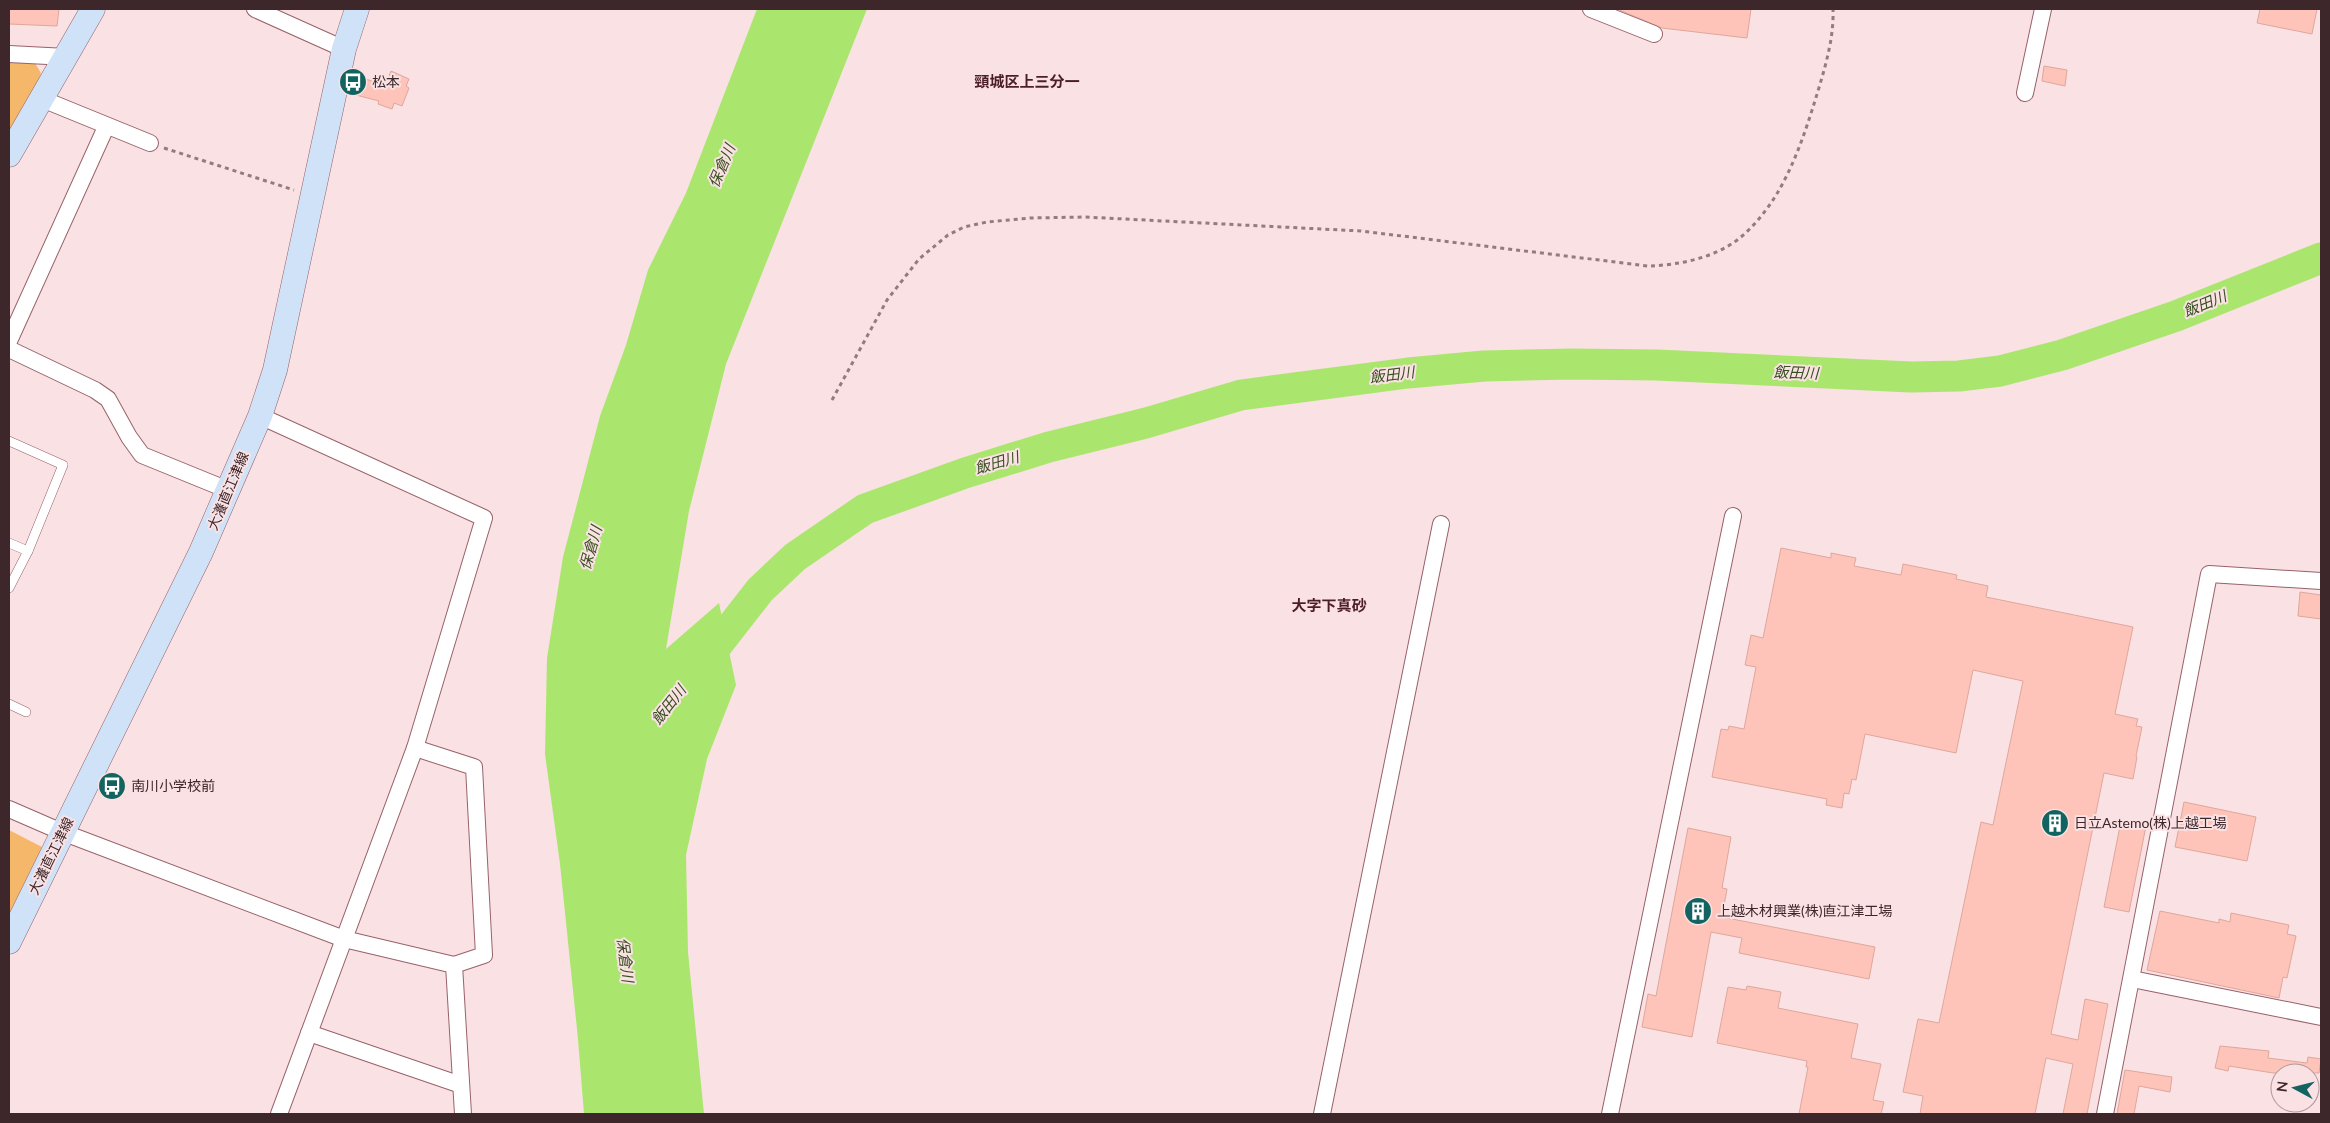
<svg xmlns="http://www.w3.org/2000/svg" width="2330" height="1123" viewBox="0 0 2330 1123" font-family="Lato,'Noto Sans JP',sans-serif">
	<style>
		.green { fill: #f5b86b }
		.water { fill: #aae66e }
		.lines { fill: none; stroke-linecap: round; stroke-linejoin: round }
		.river { stroke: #aae66e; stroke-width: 31 }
		.building { fill: #fec4b9; stroke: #dfa79c }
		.lane-casing { stroke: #976269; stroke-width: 10 }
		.street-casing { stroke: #976269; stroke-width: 18 }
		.secondary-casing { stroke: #976269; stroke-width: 25 }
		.path { stroke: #937c7f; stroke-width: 3; stroke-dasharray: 4 4; stroke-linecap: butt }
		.lane { stroke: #fff; stroke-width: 9 }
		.street { stroke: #fff; stroke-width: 16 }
		.secondary { stroke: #cfe2f7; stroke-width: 24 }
		.labels { text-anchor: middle; stroke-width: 4; stroke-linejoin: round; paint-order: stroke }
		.poi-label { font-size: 14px; fill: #3d272a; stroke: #fae1e4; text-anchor: start }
		.street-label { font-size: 14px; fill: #3d272a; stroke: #fae1e4 }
		.neighbourhood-label { font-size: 15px; font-weight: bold; fill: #4b1e26; stroke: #fae1e4 }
		.water-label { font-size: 15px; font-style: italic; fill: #374f20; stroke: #fae1e4 }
	</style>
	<rect width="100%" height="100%" fill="#fae1e4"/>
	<g class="green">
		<path d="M9 62 35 63 41 73 37 84 9 131Z"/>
		<path d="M9 830 42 847 9 917Z"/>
	</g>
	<path class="water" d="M757 9H867L726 364 689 511 666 649 719 603 736 685 707 759 686 855 688 952 704 1114H584L578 1039 560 864 545 754 547 658 563 557 600 416 626 345 648 270 686 193Z"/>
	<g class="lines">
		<path class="river" d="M700 667 760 590 795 557 865 509 965 473 1049 447 1146 423 1241 395 1408 373 1484 366 1572 364 1657 365 1911 377 1959 376 2000 371 2062 355 2176 316 2321 258"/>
	</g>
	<g class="building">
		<path d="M9 9H59L57 26 9 24Z"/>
		<path d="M1617 9H1751L1747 38 1662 28Z"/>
		<path d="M2260 9H2317L2312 34 2257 23Z"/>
		<path d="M2044 66 2067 70 2065 86 2042 81Z"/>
		<path d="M391 71 409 79 406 86 409 88 402 106 394 103 392 109 378 104 379 101 356 95 360 78 386 84Z"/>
		<path d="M1781 548 1831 558V553L1856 558 1854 566 1901 575 1903 564 1957 575 1956 579 1988 586 1986 597 2133 627 2115 714 2138 719 2136 726 2142 727 2136 756 2137 757 2133 779 2104 773 2051 1034 2078 1040 2085 999 2108 1004 2087 1114H2063L2073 1064 2046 1058 2035 1114H1920L1923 1096 1903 1092 1918 1019 1939 1023 1981 822 1993 825 2023 681 1973 670 1956 753 1865 734 1856 780 1852 779 1849 794 1844 793 1842 808 1826 805 1827 799 1712 777 1721 729 1728 730 1729 726 1744 729 1756 667 1745 665 1751 635 1763 638Z"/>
		<path d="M2300 592 2321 595V619L2298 616Z"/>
		<path d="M2184 802 2256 817 2247 861 2175 847Z"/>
		<path d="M2121 821 2146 826 2129 912 2104 907Z"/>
		<path d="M1688 828 1731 837 1722 888 1727 889 1722 917 1875 947 1869 979 1739 953 1742 938 1711 932 1692 1037 1642 1027 1648 994 1656 996Z"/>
		<path d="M2160 911 2219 923V919L2230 922 2231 913 2289 925 2287 934 2296 936 2287 978 2283 977 2279 998 2147 970Z"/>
		<path d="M1747 986 1781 992 1778 1008 1858 1024 1851 1058 1881 1064 1873 1100 1884 1102 1881 1114H1799L1808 1067H1806L1807 1061 1717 1043 1728 987 1746 990Z"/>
		<path d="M2220 1046 2269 1051 2268 1058 2307 1063 2308 1057 2321 1059 2319 1073H2273L2229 1066 2228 1071 2215 1068Z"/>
		<path d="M2125 1070 2172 1077 2170 1092 2139 1086 2134 1114H2117Z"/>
	</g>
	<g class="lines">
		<g class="lane-casing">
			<g id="lane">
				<path d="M9 441 63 465 28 551 9 588"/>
				<path d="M9 543 28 551"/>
				<path d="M9 704 26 712"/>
			</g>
		</g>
		<g class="street-casing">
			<g id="street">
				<path d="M255 9 344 49"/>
				<path d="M1591 9 1654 34"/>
				<path d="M9 54 67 57"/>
				<path d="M2025 93 2043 9"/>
				<path d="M42 99 150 143"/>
				<path d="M9 341 106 127"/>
				<path d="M9 349 95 390 108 399 129 437 142 455 228 490"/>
				<path d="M260 416 484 518 415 748 279 1114"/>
				<path d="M415 748 474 767 484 955 454 965"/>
				<path d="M9 809 62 832 344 939 454 965 463 1114"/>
				<path d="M2132 979 2321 1017"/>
				<path d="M309 1033 461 1085"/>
				<path d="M1322 1114 1441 524"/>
				<path d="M1610 1114 1733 516"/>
				<path d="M2105 1114 2209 574 2321 581"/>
			</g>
		</g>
		<g class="secondary-casing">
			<g id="secondary">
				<path d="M9 155 93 9"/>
				<path d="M9 942 201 552 260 416 275 370 344 49 357 9"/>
			</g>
		</g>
		<g class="path">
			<path d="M164 148 294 190"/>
			<path d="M832 400 887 300 919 259 948 235 964 227 987 222 1030 218 1085 217 1361 231 1648 266C1679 265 1716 258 1741 237 1784 200 1802 143 1818 91 1826 64 1834 37 1833 9"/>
		</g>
		<use href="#lane" class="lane"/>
		<use href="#street" class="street"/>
		<use href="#secondary" class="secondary"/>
	</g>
	<defs>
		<g id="bus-disc" transform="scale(1.4375)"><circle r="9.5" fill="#136360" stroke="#fae1e4"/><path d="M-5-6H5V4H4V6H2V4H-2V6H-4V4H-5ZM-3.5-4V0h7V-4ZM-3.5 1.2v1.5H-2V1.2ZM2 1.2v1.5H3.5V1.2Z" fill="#fff"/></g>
		<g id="building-disc" transform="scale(1.4375)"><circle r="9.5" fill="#136360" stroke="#fae1e4"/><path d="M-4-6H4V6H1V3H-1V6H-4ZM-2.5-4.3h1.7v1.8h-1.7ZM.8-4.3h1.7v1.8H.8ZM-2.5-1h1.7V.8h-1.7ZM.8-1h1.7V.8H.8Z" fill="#fff"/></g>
	</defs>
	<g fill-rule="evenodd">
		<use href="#bus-disc" x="353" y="82"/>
		<use href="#bus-disc" x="112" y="786"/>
		<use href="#building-disc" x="2055" y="823"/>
		<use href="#building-disc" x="1698" y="911"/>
	</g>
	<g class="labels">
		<g class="poi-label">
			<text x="372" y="87">松本</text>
			<text x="131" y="791">南川小学校前</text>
			<text x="2074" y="828">日立Astemo(株)上越工場</text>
			<text x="1717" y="916">上越木材興業(株)直江津工場</text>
		</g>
		<g class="street-label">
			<text transform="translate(228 491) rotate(-67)" y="5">大瀁直江津線</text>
			<text transform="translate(51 856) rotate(-64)" y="5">大瀁直江津線</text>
		</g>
		<g class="neighbourhood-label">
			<text x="1027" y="87">頸城区上三分一</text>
			<text x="1329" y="611">大字下真砂</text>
		</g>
		<g class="water-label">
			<text transform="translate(722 166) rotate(-67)" y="5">保倉川</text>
			<text transform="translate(2205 304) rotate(-22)" y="5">飯田川</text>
			<text transform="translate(1796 373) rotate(2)" y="5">飯田川</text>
			<text transform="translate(1392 375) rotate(-7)" y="5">飯田川</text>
			<text transform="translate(997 463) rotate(-16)" y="5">飯田川</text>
			<text transform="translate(591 548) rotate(-74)" y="5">保倉川</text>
			<text transform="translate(669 705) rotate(-52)" y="5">飯田川</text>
			<text transform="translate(625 960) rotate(83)" y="5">保倉川</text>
		</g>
	</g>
	<rect width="2330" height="1123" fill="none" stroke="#3d272a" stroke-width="20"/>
	<g transform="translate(2295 1088) rotate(277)"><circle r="24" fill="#fae1e4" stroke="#ae979a"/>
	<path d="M0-4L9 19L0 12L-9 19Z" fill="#136360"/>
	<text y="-8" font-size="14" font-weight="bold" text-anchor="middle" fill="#3d272a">N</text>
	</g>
</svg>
